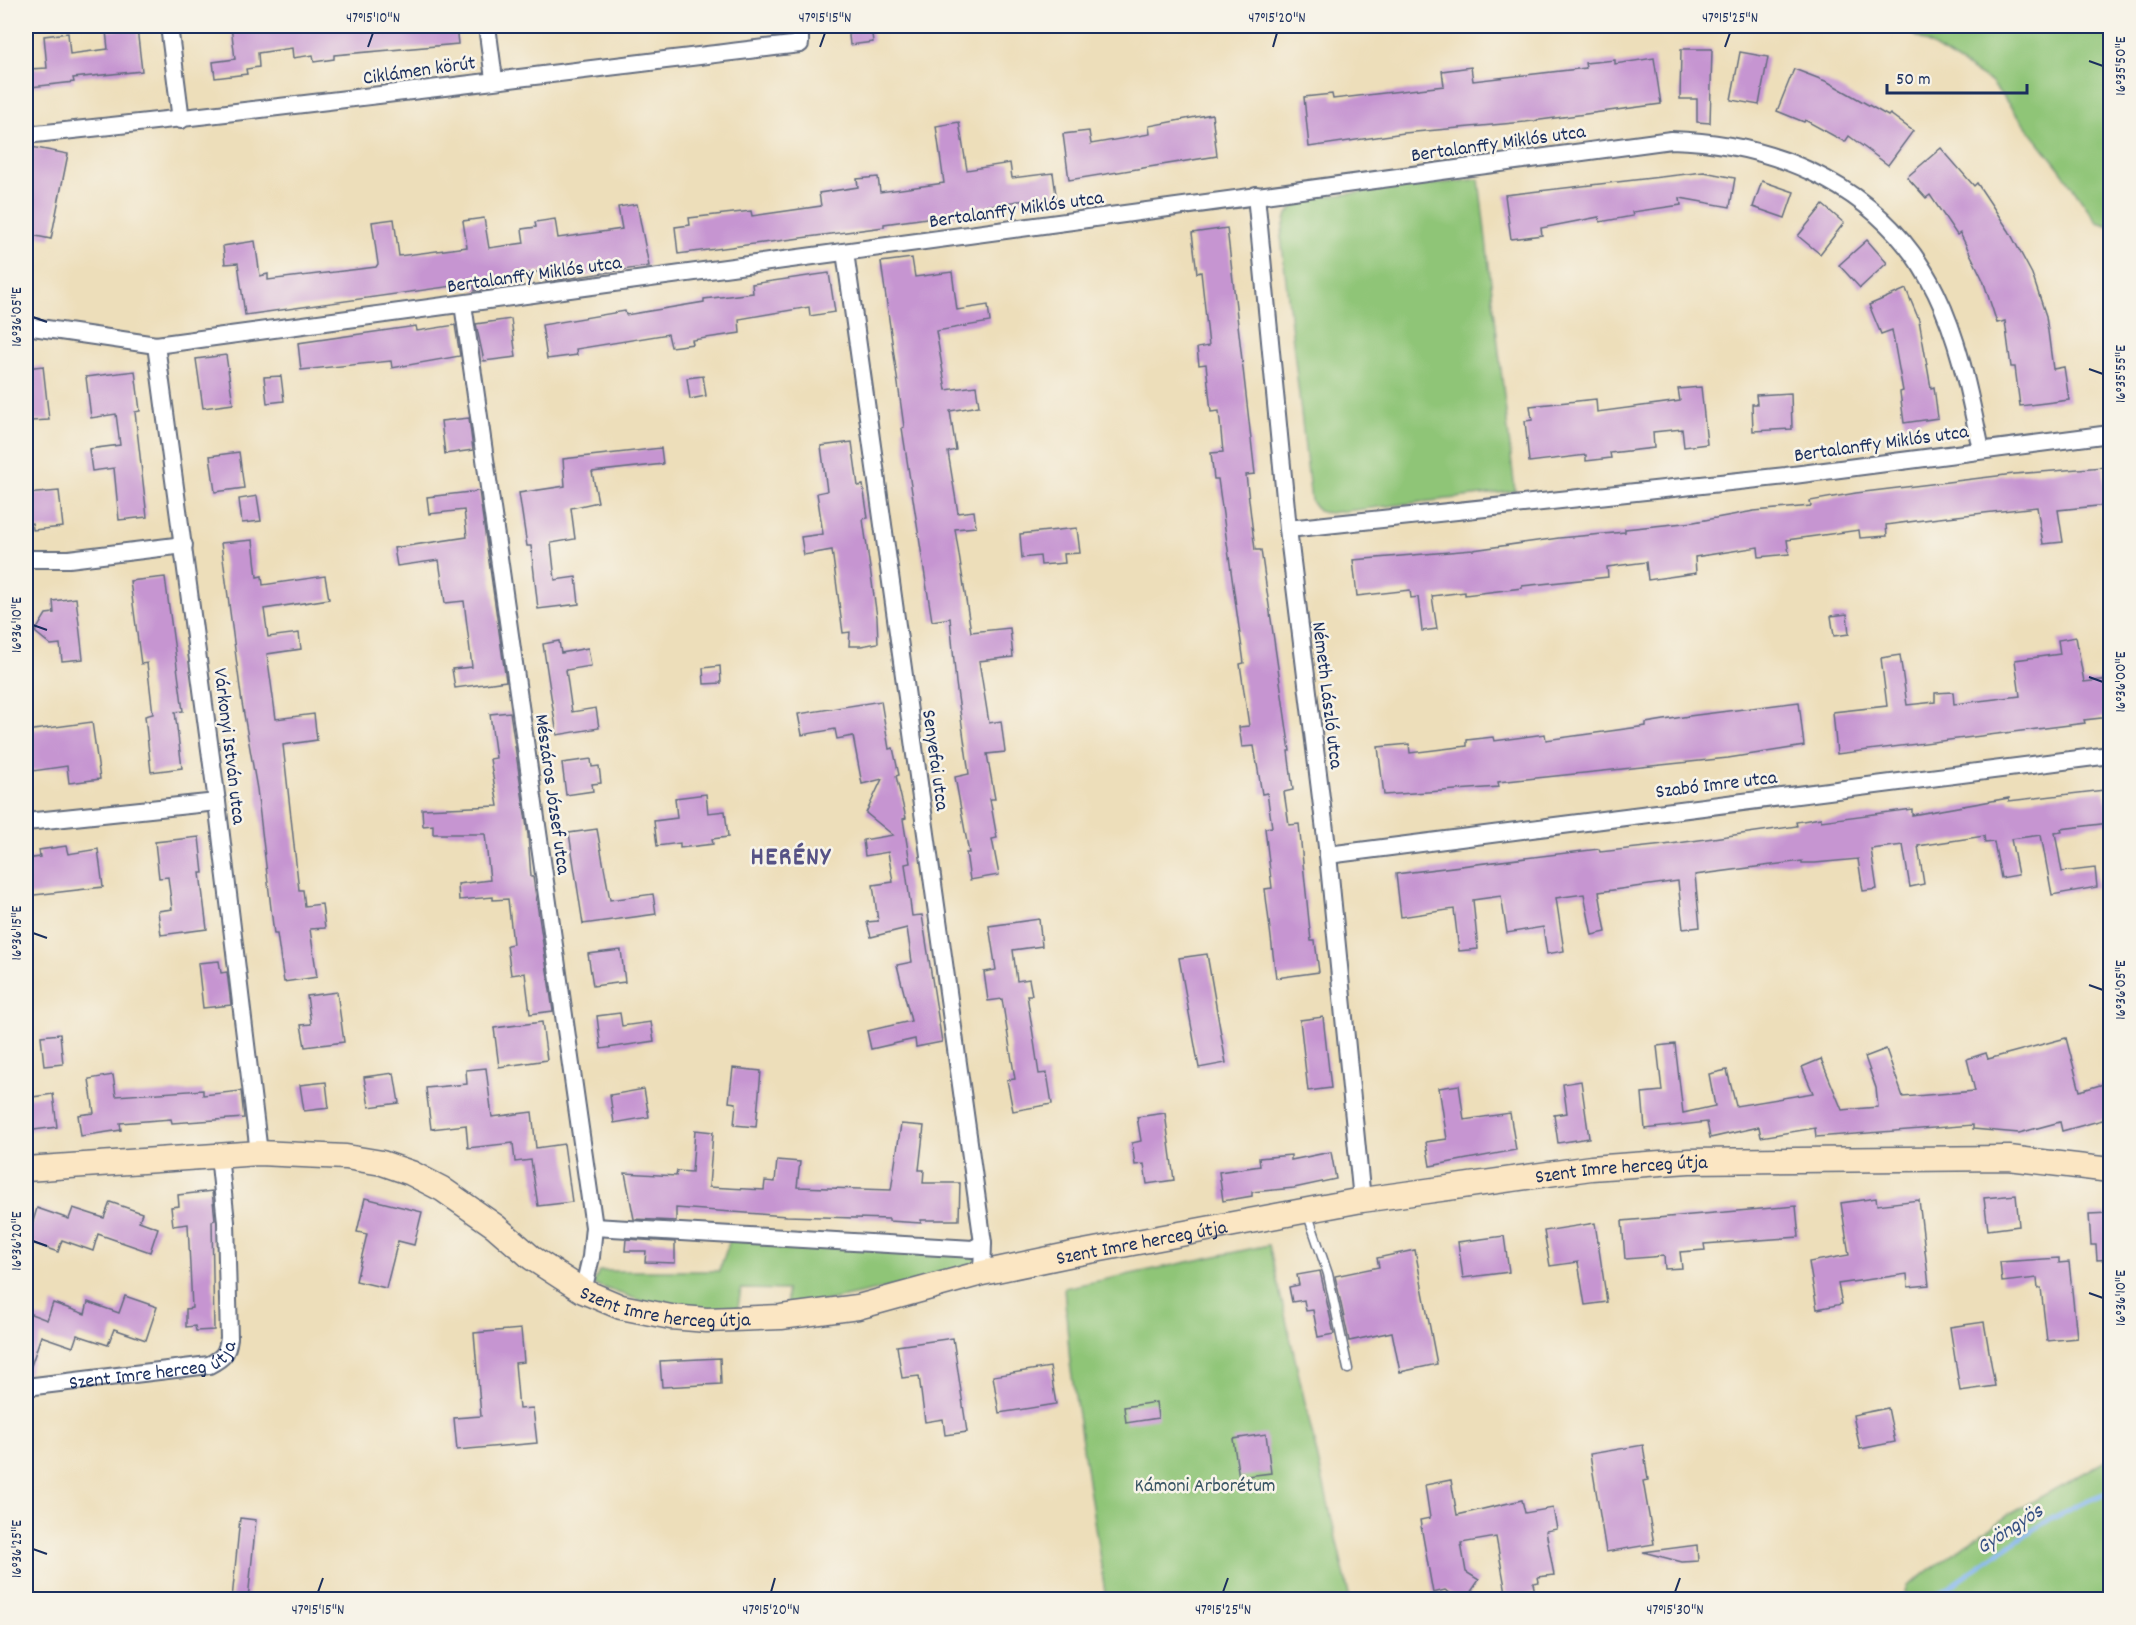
<svg xmlns="http://www.w3.org/2000/svg" width="2136" height="1625" viewBox="0 0 2136 1625" font-family="Dekko,sans-serif">
	<style>
		.green { fill: #8fc577; stroke: #557a6a; stroke-width: 1.5 }
		.lines { fill: none; stroke-linecap: round; stroke-linejoin: round }
		.stream { stroke: #87b7f2; stroke-width: 5 }
		.building { fill: #c695d1 }
		.lane-casing { stroke: #646c7e; stroke-width: 11 }
		.street-casing { stroke: #646c7e; stroke-width: 20 }
		.secondary-casing { stroke: #646c7e; stroke-width: 27 }
		.lane { stroke: #fff; stroke-width: 8 }
		.street { stroke: #fff; stroke-width: 16 }
		.secondary { stroke: #fbe6c3; stroke-width: 24 }
		.ticks { fill: none; stroke: #1b2f5e; stroke-width: 2 }
		.labels { text-anchor: middle; stroke-width: 5; stroke-linejoin: round; paint-order: stroke }
		.street-label { font-size: 20px; fill: #1b2f5e; stroke: #f7f3e8 }
		.park-label { font-size: 20px; fill: #385464; stroke: #f7f3e8 }
		.water-label { font-size: 21px; font-style: italic; fill: #365183; stroke: #f7f3e8 }
		.district-label { font-size: 26px; font-weight: bold; letter-spacing: 1.5px; fill: #575386; stroke: #f7f3e8 }
		.neatline { fill: none; stroke: #1b2f5e; stroke-width: 2 }
		.ticks-label { font-size: 15px; text-anchor: middle; fill: #1b2f5e }
	</style>
	<rect width="100%" height="100%" fill="#f7f3e8"/>
	<filter id="ink" filterUnits="userSpaceOnUse"><feTurbulence type="fractalNoise" baseFrequency=".0167" numOctaves="2"/><feDisplacementMap in="SourceGraphic" scale="12" xChannelSelector="R" yChannelSelector="G"/><feConvolveMatrix kernelMatrix="1 2 1 2 8 2 1 2 1" color-interpolation-filters="sRGB"/></filter>
	<filter id="wash" filterUnits="userSpaceOnUse"><feTurbulence type="fractalNoise" baseFrequency=".008" numOctaves="4" result="noise"/><feDisplacementMap in="SourceGraphic" scale="24" xChannelSelector="R" yChannelSelector="G"/><feGaussianBlur stdDeviation="1.35" result="paint"/><feColorMatrix in="noise" values="0 0 0 0 0 0 0 0 0 0 0 0 0 0 0 0 0 1.4 0 .05"/><feComposite in="paint" operator="in"/></filter>
	<g filter="url(#wash)">
		<rect width="100%" height="100%" fill="#eddeba"/>
		<g class="green">
			<path d="M1900 26H2110V226L2097 222 2060 169 1991 82Z"/>
			<path d="M1479 179 1515 491 1329 513 1318 511 1311 501 1281 236 1287 214 1303 199Z"/>
			<path d="M730 1240 973 1249 978 1269 787 1309V1290L741 1289 737 1313 662 1308 593 1284 599 1271H719Z"/>
			<path d="M1269 1245 1350 1599H1106L1070 1363 1064 1288Z"/>
			<path d="M2107 1460H2110V1599H1903L1907 1586 2010 1514Z"/>
		</g>
		<g class="lines">
			<path class="stream" d="M1930 1600C1983 1565 2052 1510 2110 1492"/>
		</g>
		<g id="blocks">
			<g class="building">
				<path d="M231 26H456L458 44 334 55V59L314 62 313 55 293 58 292 48 258 53 259 67 246 69 247 74 215 78 213 62 235 59Z"/>
				<path d="M848 26H871L873 42 850 45Z"/>
				<path d="M137 28 142 71 73 78 74 82 31 87 29 69 47 68 44 36 68 33 70 54 108 49 106 31Z"/>
				<path d="M1681 49H1712L1710 123 1697 122V99H1680Z"/>
				<path d="M1740 52 1768 57 1759 105 1731 100Z"/>
				<path d="M1654 58 1661 104 1525 122 1404 133 1309 147 1304 97 1332 94 1333 99 1444 86 1442 71 1471 67 1473 81 1586 68 1585 63 1615 60V64Z"/>
				<path d="M1794 69 1828 82 1888 116 1890 114 1913 131 1888 165 1849 136 1845 142 1805 120 1804 122 1777 111Z"/>
				<path d="M1212 114 1217 156 1069 180 1063 134 1089 131 1091 144 1150 134 1149 126Z"/>
				<path d="M959 122 967 170 1010 163 1012 178 1053 173 1057 202 1026 206 1025 200 973 208 974 213 942 218 941 216 884 224V227L678 254 675 227 690 225 689 218 751 211 752 216 821 206 819 193 858 187 857 179 878 177 880 192 944 183 936 126Z"/>
				<path d="M26 146 68 154 51 239 26 234Z"/>
				<path d="M1941 148 1974 186 1977 183 2009 231 2032 274 2046 316 2053 369 2064 367 2069 400 2020 406 2015 367H2011L2005 321 1997 323 1983 280 1960 233 1957 235 1930 195 1926 198 1907 177Z"/>
				<path d="M1704 172 1735 178 1730 207 1680 198 1681 205 1632 212 1633 216 1600 222 1599 217 1541 228 1542 235 1511 239 1505 195Z"/>
				<path d="M1762 181 1794 192 1785 218 1753 207Z"/>
				<path d="M637 204 649 266 546 282 545 271 505 276 507 286 475 291 474 283 245 315 238 263 225 264 223 246 255 241 260 276 268 274V280L376 267 378 264 372 222 394 219 399 256 467 247 463 221 484 218 489 248 524 243 522 229 536 227 535 222 555 219 558 238 622 229 618 207Z"/>
				<path d="M1823 205 1844 223 1820 254 1798 236Z"/>
				<path d="M1227 228 1255 474 1246 475 1255 550H1261L1290 751H1288L1293 790 1284 792 1289 825 1299 824 1311 941H1315L1319 972 1276 978 1265 889 1272 888 1265 828 1272 827 1267 793 1262 794 1254 746 1242 747 1239 727 1249 726 1240 664 1244 663 1218 479H1214L1211 453 1223 452 1219 411 1211 412 1206 364 1199 365 1197 348 1209 346 1201 272 1197 273 1192 233Z"/>
				<path d="M1867 240 1887 263 1860 288 1839 265Z"/>
				<path d="M912 258 915 277 952 272 957 310 988 305 990 322 936 331 946 390 976 386 979 406 950 411 956 450 948 452 958 513 974 511 976 527 955 529 971 632 1010 628 1013 657 979 661 989 723 1001 721 1005 752 987 754 995 799H990L997 838 992 839 999 875 970 880 966 853H969L955 777 969 774 956 683 950 618 932 621 902 428 904 427 881 262Z"/>
				<path d="M829 273 835 312 810 316 809 307 739 319 740 333 692 340 693 344 671 347 668 334 576 349 577 355 547 359 542 325 625 311 626 315 704 302V299L753 293 752 284Z"/>
				<path d="M1906 289 1919 320 1931 388 1934 387 1938 418 1904 423 1900 392 1903 391 1892 330 1881 334 1869 305Z"/>
				<path d="M511 319 516 357 484 361 476 324Z"/>
				<path d="M455 325 460 356 392 368 391 361 301 370 298 343 416 326 417 331Z"/>
				<path d="M226 355 233 404 203 408 196 359Z"/>
				<path d="M43 366 49 420 31 421 28 395 26 396V368Z"/>
				<path d="M135 371 140 411 135 412 147 517 119 520 114 468 92 471 89 449 120 445 116 414 91 418 86 377Z"/>
				<path d="M281 376 284 401 267 403 264 377Z"/>
				<path d="M703 376 706 396 690 399 687 378Z"/>
				<path d="M1701 387 1707 444 1684 447 1682 429 1653 432 1654 448 1610 453 1611 458 1586 461V455L1529 462 1525 421 1532 420 1530 406 1596 399 1597 412 1680 401 1678 389Z"/>
				<path d="M1791 393 1792 429 1753 431 1752 404H1757L1756 395Z"/>
				<path d="M469 418 473 450 445 454 441 421Z"/>
				<path d="M852 442 858 486 863 485 868 518 863 519 877 617 878 643 861 646H849L850 632 843 633 832 550 804 555 801 537 823 534 817 493 827 491 821 446Z"/>
				<path d="M661 448 663 464 592 472 598 502 571 508 575 539 551 543 555 580 576 577 579 604 538 609 531 546H527L519 493 565 486 563 459Z"/>
				<path d="M239 452 244 488 215 492 210 456Z"/>
				<path d="M2103 467 2107 505 2058 510 2063 542 2043 544 2037 507 1939 518 1886 525 1887 536 1860 538 1859 530 1787 540 1789 554 1759 557 1758 547 1695 557 1696 573 1648 580 1646 562 1607 567 1608 577 1522 586V588L1465 595V592L1432 596 1437 629 1422 631 1418 597 1411 598 1410 590 1357 596 1353 560 1473 550 1559 538 1625 532V529L1694 522 1754 511 1811 506 1810 501 1856 493 2014 474Z"/>
				<path d="M59 491 63 527 33 530 32 523 26 524V494Z"/>
				<path d="M479 491 506 681 455 688 452 669 472 667 464 601 445 603 439 560 397 566 394 548 467 537 464 510 429 514 427 497Z"/>
				<path d="M257 496 261 521 242 523 239 499Z"/>
				<path d="M1077 528 1080 553 1064 554 1065 563 1041 565 1040 556 1022 558 1020 534Z"/>
				<path d="M253 540 257 577 262 576 263 585 325 576 329 599 264 609 268 637 299 633 301 649 267 654 276 719 314 714 317 740 283 745 299 890H303L305 906 322 904 325 928 310 929 317 977 284 982 277 934H274L257 789 242 703 221 543Z"/>
				<path d="M165 577 183 711 175 712 182 768 151 772 145 716 153 714 147 663 141 664 130 581Z"/>
				<path d="M76 598 83 659 62 661 60 644 51 645 35 632 46 614 54 613 53 601Z"/>
				<path d="M1847 614 1849 634 1834 636 1831 616Z"/>
				<path d="M2076 637 2084 682 2110 679V717L2084 720 2085 723 1837 754 1833 712 1887 706 1881 658 1900 655 1907 705 1935 702V693L1953 692 1954 704 2020 696 2015 660 2060 654 2058 640Z"/>
				<path d="M559 641 561 653 588 648 591 666 566 670 572 712 596 708 599 728 557 735 543 644Z"/>
				<path d="M720 666 721 683 704 684 703 668Z"/>
				<path d="M881 701 889 749 893 748 899 775 896 776 906 818 903 819 910 863 905 864 912 916 922 915 942 1042 916 1047 915 1039 871 1049 867 1031 911 1021 897 965 912 962 907 928 871 937 867 922 878 921 873 885 893 882 888 852 865 856 863 840 893 835 866 813 882 779 862 784 853 736 837 739 835 729 802 735 798 714Z"/>
				<path d="M1799 702 1804 746 1728 758 1498 782 1499 787 1384 795 1378 747 1409 744 1410 753 1467 746V740L1493 737 1494 741 1545 734 1546 740 1646 726V723L1689 716Z"/>
				<path d="M510 712 528 835 531 877H533L538 910 553 1011 530 1014 525 973 511 975 507 945 513 944 508 899 493 900V897L459 900 458 884 490 880 485 834H433V825L423 826 422 809 498 806 490 759 496 758 490 714Z"/>
				<path d="M92 722 100 779 69 783 67 766 26 772V731Z"/>
				<path d="M591 759 592 767 599 766 601 783 592 784 593 791 566 795 562 763Z"/>
				<path d="M2104 790 2109 823 2061 829 2062 832 2055 833 2062 872 2095 868 2097 887 2052 895 2041 835 2011 839 2018 875 2001 878 1994 842 1985 843 1984 836 1918 846 1924 884 1910 887 1903 845 1871 849 1877 889 1863 891 1858 859 1815 863H1802V861L1695 875 1700 927 1683 929 1678 881 1599 892 1606 932 1592 935 1584 894 1556 898 1564 951 1547 954 1543 927 1507 933 1501 896 1473 900 1478 949 1459 951 1454 909 1401 917 1396 874 1599 849 1600 852 1664 845 1797 826 1796 822 1821 818V821L1912 809V815L2009 798V801Z"/>
				<path d="M706 794 708 813 725 811 728 837 712 839 713 844 680 848V843L657 846 654 821 677 818 675 798Z"/>
				<path d="M597 829 610 900 653 894 656 914 583 924 569 833Z"/>
				<path d="M199 837 203 873H200L207 929 161 935 158 911 172 909 168 877 159 878 155 842Z"/>
				<path d="M66 846 68 854 98 849 103 887 26 896V859L40 857 39 850Z"/>
				<path d="M1039 919 1042 946 1013 950 1017 981 1029 979 1032 995H1027L1039 1074 1047 1073 1052 1104 1013 1111 1007 1080 1015 1079 1002 999 988 1001 984 972 996 970 989 926Z"/>
				<path d="M621 950 625 982 593 986 588 954Z"/>
				<path d="M1207 954 1226 1063 1199 1068 1179 958Z"/>
				<path d="M219 961 221 973 227 972 231 1005 203 1008 198 963Z"/>
				<path d="M337 992 344 1042 305 1047 301 1025 311 1024 307 996Z"/>
				<path d="M620 1013 622 1026 651 1022 654 1041 601 1049 597 1016Z"/>
				<path d="M1323 1017 1331 1088 1308 1091 1300 1020Z"/>
				<path d="M542 1022 547 1060 499 1067 494 1028Z"/>
				<path d="M60 1034 63 1064 44 1066 41 1036Z"/>
				<path d="M2066 1038 2080 1091 2110 1082V1118L2062 1131 2060 1122 2019 1133 1973 1129V1125L1816 1137 1815 1128 1761 1137 1759 1127 1710 1138 1707 1122 1645 1129 1642 1093 1662 1091 1657 1046 1675 1044 1683 1113 1715 1106 1709 1074 1727 1070 1736 1106 1813 1093 1802 1067 1821 1059 1842 1110 1878 1107 1876 1088 1865 1057 1886 1049 1903 1097 1975 1091 1967 1059 1986 1053 1988 1059Z"/>
				<path d="M486 1068 492 1117 532 1112 536 1148 564 1144 572 1202 538 1206 531 1160 515 1162 513 1143 468 1148 466 1125 431 1129 426 1088 467 1084 466 1070Z"/>
				<path d="M733 1068 761 1071 756 1127 734 1125 736 1103 729 1102Z"/>
				<path d="M394 1073 399 1103 369 1107 364 1077Z"/>
				<path d="M113 1075 116 1096 203 1090V1095L241 1091 244 1118 172 1123 171 1119 120 1123 121 1130 81 1136 78 1115 94 1113 89 1079Z"/>
				<path d="M1581 1081 1589 1138 1558 1143 1554 1115 1567 1113 1563 1084Z"/>
				<path d="M326 1082 329 1108 304 1111 300 1085Z"/>
				<path d="M1459 1085 1464 1120 1510 1113 1516 1150 1430 1166 1426 1142 1447 1139 1439 1088Z"/>
				<path d="M644 1089 649 1117 614 1123 610 1095Z"/>
				<path d="M53 1094 57 1127 26 1131V1098Z"/>
				<path d="M1165 1113 1174 1180 1147 1184 1144 1164 1135 1165 1132 1143 1141 1141 1137 1117Z"/>
				<path d="M901 1124 924 1126 919 1170H924L923 1183H960L959 1220H921V1223L889 1221V1219L787 1216 676 1208V1221L634 1219 625 1173 676 1176 677 1171 692 1172 695 1130 713 1132 709 1187 764 1190 765 1181 775 1182 777 1160 800 1162 797 1187 891 1190Z"/>
				<path d="M1331 1152 1336 1179 1294 1188 1252 1192V1196L1223 1201 1219 1172 1260 1166 1259 1158 1291 1155V1160Z"/>
				<path d="M212 1191 215 1220 212 1221 214 1330 196 1331 195 1326 186 1327V1309L192 1308 188 1224 173 1226 171 1207 179 1206 178 1195Z"/>
				<path d="M2016 1195 2019 1226 1988 1230 1984 1198Z"/>
				<path d="M365 1198 422 1212 414 1245 398 1241 386 1288 356 1281 367 1234 357 1232Z"/>
				<path d="M1876 1198 1877 1205 1919 1200 1929 1285 1908 1287 1907 1274 1838 1284 1842 1304 1817 1309 1809 1262 1849 1255 1841 1203Z"/>
				<path d="M110 1202 142 1213 139 1221 158 1228 150 1252 98 1234 93 1251 62 1240 58 1252 26 1241V1223L32 1225 37 1208 69 1219 73 1208 104 1218Z"/>
				<path d="M1796 1206 1799 1237 1704 1244 1705 1250 1680 1252 1682 1268 1665 1269 1664 1256 1625 1259 1622 1221Z"/>
				<path d="M2110 1213V1259L2097 1260 2096 1245H2091L2089 1214Z"/>
				<path d="M1595 1223 1607 1302 1585 1305 1578 1262 1550 1266 1544 1231Z"/>
				<path d="M1504 1236 1509 1272 1463 1278 1458 1242Z"/>
				<path d="M626 1239 675 1242V1263L645 1262 646 1251H625Z"/>
				<path d="M1415 1250 1437 1364 1400 1372 1392 1332 1349 1341 1335 1276 1379 1267 1377 1258Z"/>
				<path d="M2059 1258V1263L2069 1262 2077 1338 2047 1341 2041 1288 2038 1289 2037 1278 2002 1282 2000 1262Z"/>
				<path d="M1320 1271 1334 1334 1318 1337 1313 1310 1306 1311 1304 1300 1292 1302 1289 1287 1299 1285 1297 1275Z"/>
				<path d="M125 1296 157 1307 146 1340 114 1329 108 1345 77 1335 73 1347 41 1336 28 1375H26V1312L47 1320 53 1303 85 1314 88 1302 119 1313Z"/>
				<path d="M1984 1322 1995 1386 1960 1391 1950 1327Z"/>
				<path d="M521 1329 524 1362 515 1363 519 1409 533 1408 537 1443 457 1450 454 1418 481 1416 474 1333Z"/>
				<path d="M953 1338 967 1432 945 1435 943 1419 925 1422 919 1376 902 1378 897 1346Z"/>
				<path d="M720 1358 721 1384 662 1387 660 1361Z"/>
				<path d="M1050 1367 1056 1404 999 1413 993 1376Z"/>
				<path d="M1156 1402 1158 1418 1126 1423 1124 1407Z"/>
				<path d="M1888 1408 1895 1442 1860 1449 1853 1415Z"/>
				<path d="M1266 1434 1271 1473 1239 1477 1233 1439Z"/>
				<path d="M1643 1445 1648 1480 1643 1481 1654 1544 1606 1552 1590 1454Z"/>
				<path d="M1451 1480 1457 1515 1522 1500 1525 1513 1553 1508 1557 1529 1546 1531 1554 1575 1538 1577 1539 1582 1533 1583 1535 1593 1507 1598 1496 1537 1461 1543 1466 1572 1479 1580 1466 1599H1460L1445 1590 1433 1593 1420 1520 1430 1518 1425 1485Z"/>
				<path d="M240 1518 256 1520 248 1599H232Z"/>
				<path d="M1697 1545 1698 1561 1682 1562 1643 1552Z"/>
			</g>
		</g>
	</g>
	<g filter="url(#ink)">
		<use href="#blocks" fill-opacity="0" stroke="#646c7e" stroke-width="1.5"/>
		<g class="lines">
			<g class="lane-casing">
				<path id="lane" d="M1307 1212 1328 1274 1348 1369"/>
			</g>
			<g class="street-casing">
				<g id="street">
					<path d="M169 26 181 120"/>
					<path d="M487 26 494 79"/>
					<path d="M26 135C284 109 542 74 800 44V26"/>
					<path d="M1256 195 1288 529 1328 855 1362 1200"/>
					<path d="M845 252 983 1243 982 1273"/>
					<path d="M463 304 594 1227 591 1257 583 1291"/>
					<path d="M26 326 156 345 1671 140C1780 143 1886 190 1936 293 1960 342 1970 397 1981 450"/>
					<path d="M156 345 217 802 259 1153"/>
					<path d="M1288 529 1786 476 2110 434"/>
					<path d="M26 559H69L184 545"/>
					<path d="M26 822 217 802"/>
					<path d="M1328 855 2110 755"/>
					<path d="M594 1227 973 1249 983 1243"/>
					<path id="s1" d="M26 1387 209 1365C223 1358 227 1354 229 1338L226 1222 219 1155"/>
				</g>
			</g>
			<g class="secondary-casing">
				<g id="secondary">
					<path id="s2" d="M26 1169 259 1153 346 1157 382 1163 411 1173 442 1189 495 1226 532 1258 583 1291 621 1307 671 1317 707 1320 781 1317 858 1307 982 1273 1068 1255 1362 1200 1591 1168 1689 1161 2009 1158 2110 1170"/>
				</g>
			</g>
			<use href="#lane" class="lane"/>
			<use href="#street" class="street"/>
			<use href="#secondary" class="secondary"/>
		</g>
	</g>
	<path class="ticks" d="M368 47 373 33M820 47 825 33M1273 47 1277 33M1725 47 1730 33M2089 61 2103 66M33 317 47 322M2089 369 2103 374M33 625 47 630M2089 677 2103 682M33 933 47 938M2089 985 2103 990M33 1241 47 1246M2089 1293 2103 1298M33 1549 47 1554M318 1592 323 1578M771 1592 775 1578M1223 1592 1228 1578M1675 1592 1680 1578"/>
	<g class="labels">
		<g class="street-label">
			<text transform="translate(419 69) rotate(-8)" y="7">Ciklámen körút</text>
			<text transform="translate(1498 142) rotate(-8)" y="7">Bertalanffy Miklós utca</text>
			<text transform="translate(1016 208) rotate(-8)" y="7">Bertalanffy Miklós utca</text>
			<text transform="translate(534 273) rotate(-8)" y="7">Bertalanffy Miklós utca</text>
			<text transform="translate(1881 442) rotate(-8)" y="7">Bertalanffy Miklós utca</text>
			<text transform="translate(1329 695) rotate(83)" y="7">Németh László utca</text>
			<text transform="translate(231 746) rotate(83)" y="7">Várkonyi István utca</text>
			<text transform="translate(937 760) rotate(82)" y="7">Senyefai utca</text>
			<text transform="translate(1716 783) rotate(-7)" y="7">Szabó Imre utca</text>
			<text transform="translate(554 794) rotate(82)" y="7">Mészáros József utca</text>
			<text dy="7" stroke="none"><textPath href="#s2" startOffset="1654">Szent Imre herceg útja</textPath></text>
			<text dy="7" stroke="none"><textPath href="#s2" startOffset="1168">Szent Imre herceg útja</textPath></text>
			<text dy="7" stroke="none"><textPath href="#s2" startOffset="682">Szent Imre herceg útja</textPath></text>
			<text dy="7" stroke="none"><textPath href="#s1" startOffset="130">Szent Imre herceg útja</textPath></text>
		</g>
		<g class="park-label">
			<text x="1205" y="1491">Kámoni Arborétum</text>
		</g>
		<g class="water-label">
			<text transform="translate(2009 1528) rotate(-33)" y="7">Gyöngyös</text>
		</g>
		<g class="district-label">
			<text x="791" y="864">HERÉNY</text>
		</g>
	</g>
	<rect width="2136" height="1625" fill="none" stroke="#f7f3e8" stroke-width="66"/>
	<path d="M1887 84v9h140v-9" fill="none" stroke="#1b2f5e" stroke-width="3"/>
	<text x="1896" y="84" font-size="18" fill="#1b2f5e" stroke="#f7f3e8" stroke-width="4.5" paint-order="stroke">50 m</text>
	<rect x="33" y="33" width="2070" height="1559" class="neatline"/>
	<g class="ticks-label">
		<text x="373" y="22">47°15'10"N</text>
		<text x="825" y="22">47°15'15"N</text>
		<text x="1277" y="22">47°15'20"N</text>
		<text x="1730" y="22">47°15'25"N</text>
		<text transform="translate(2120 66) rotate(-90)" y="5">16°35'50"E</text>
		<text transform="translate(16 317) rotate(-90)" y="5">16°36'05"E</text>
		<text transform="translate(2120 374) rotate(-90)" y="5">16°35'55"E</text>
		<text transform="translate(16 625) rotate(-90)" y="5">16°36'10"E</text>
		<text transform="translate(2120 682) rotate(-90)" y="5">16°36'00"E</text>
		<text transform="translate(16 933) rotate(-90)" y="5">16°36'15"E</text>
		<text transform="translate(2120 990) rotate(-90)" y="5">16°36'05"E</text>
		<text transform="translate(16 1241) rotate(-90)" y="5">16°36'20"E</text>
		<text transform="translate(2120 1298) rotate(-90)" y="5">16°36'10"E</text>
		<text transform="translate(16 1549) rotate(-90)" y="5">16°36'25"E</text>
		<text x="318" y="1614">47°15'15"N</text>
		<text x="771" y="1614">47°15'20"N</text>
		<text x="1223" y="1614">47°15'25"N</text>
		<text x="1675" y="1614">47°15'30"N</text>
	</g>
</svg>
